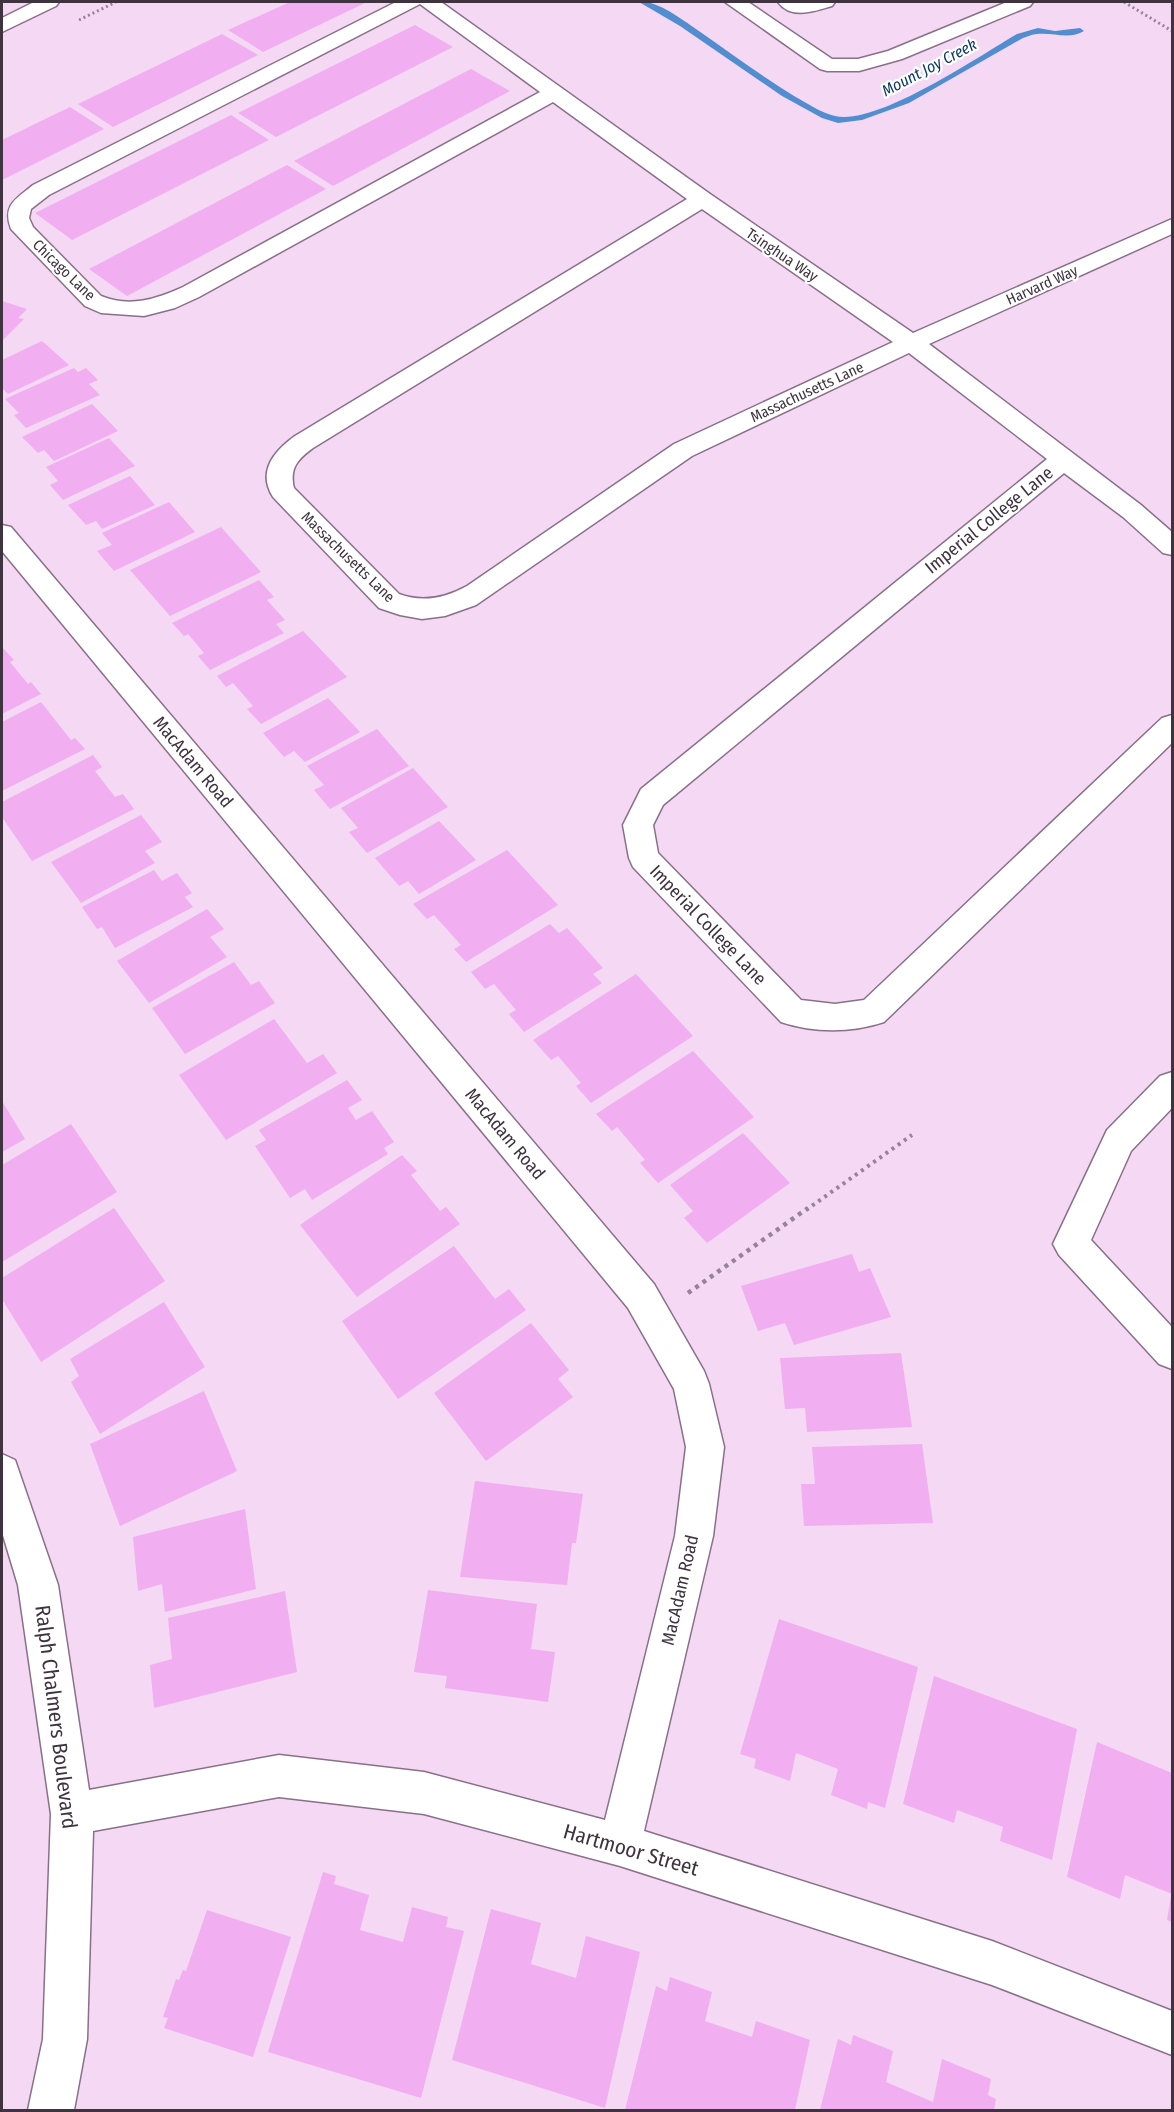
<svg xmlns="http://www.w3.org/2000/svg" width="1174" height="2112" viewBox="0 0 1174 2112" font-family="'Fira Sans Condensed',sans-serif">
	<style>
		.lines { fill: none; stroke-linecap: round; stroke-linejoin: round }
		.stream { fill: #528ecf; fill-rule: evenodd }
		.building { fill: #f1aef1 }
		.minor-casing { stroke: #897089; stroke-width: 3 }
		.major-casing { stroke: #897089; stroke-width: 3 }
		.path-far2 { stroke: #978396; stroke-width: 3; stroke-dasharray: 2 3; stroke-linecap: butt }
		.path-far1 { stroke: #978396; stroke-width: 4; stroke-dasharray: 3 4.5; stroke-linecap: butt }
		.path { stroke: #978396; stroke-width: 4.5; stroke-dasharray: 4 5; stroke-linecap: butt }
		.minor { fill: #fff; fill-rule: evenodd }
		.major { fill: #fff; fill-rule: evenodd }
		.labels { text-anchor: middle; stroke-width: 4.5; stroke-linejoin: round; paint-order: stroke }
		.far-street-label { font-size: 15px; fill: #3e333e; stroke: #fff }
		.far-water-label { font-size: 16px; font-style: italic; fill: #0e3a64; stroke: #fff }
		.street-label { font-size: 18px; fill: #3e333e; stroke: #fff }
		.near-street-label { font-size: 21px; fill: #3e333e; stroke: #fff }
	</style>
	<rect width="100%" height="100%" fill="#f5d8f4"/>
	<g class="lines">
		<path class="stream" d="M639 2C657 0 681 19 696 29 728 51 760 75 794 96 807 103 821 113 835 116 877 126 979 56 1017 34L1038 28 1055 31 1080 28 1084 31C1070 40 1052 32 1037 34 1032 34 1027 37 1023 38L909 103 862 120 838 123 822 118 782 96 680 26Z"/>
	</g>
	<g class="building">
		<path d="M290 2H367L263 52 228 30Z"/>
		<path d="M415 25 453 47 276 137 238 113Z"/>
		<path d="M222 34 258 55 113 127 78 104Z"/>
		<path d="M471 69 510 91 333 186 294 161Z"/>
		<path d="M70 107 104 129 2 180V140Z"/>
		<path d="M231 115 269 140 72 240 35 213Z"/>
		<path d="M287 165 326 189 127 296 89 269Z"/>
		<path d="M2 301 27 309 18 318 24 319 2 341Z"/>
		<path d="M42 341 69 365 8 394 2 388V360Z"/>
		<path d="M74 368 78 372 86 368 98 380 89 384 100 395 26 428 14 415 19 413 5 399Z"/>
		<path d="M92 404 118 431 54 461 44 450 38 453 22 437Z"/>
		<path d="M109 438 135 466 63 500 50 485 58 481 46 467Z"/>
		<path d="M130 476 155 505 102 529 96 521 86 525 68 505Z"/>
		<path d="M169 502 195 532 114 571 97 551 112 545 102 533Z"/>
		<path d="M221 527 261 572 170 616 130 570Z"/>
		<path d="M259 580 274 597 267 600 285 620 276 624 284 633 210 670 198 656 204 653 188 634 184 636 172 623Z"/>
		<path d="M303 631 347 677 261 724 247 709 253 706 233 683 226 687 217 676Z"/>
		<path d="M2 647 14 660 10 662 28 684 31 682 41 694 2 714Z"/>
		<path d="M328 698 360 732 305 762 294 751 284 757 263 733Z"/>
		<path d="M41 702 71 740 75 738 85 749 2 791V722Z"/>
		<path d="M377 729 409 766 330 809 314 790 324 785 307 766Z"/>
		<path d="M93 755 102 767 95 771 115 797 123 794 134 809 32 861 2 817V802Z"/>
		<path d="M413 768 448 807 367 853 349 832 358 828 341 808Z"/>
		<path d="M141 815 162 842 145 851 155 863 81 903 51 862Z"/>
		<path d="M439 821 476 860 419 894 408 881 399 886 375 858Z"/>
		<path d="M507 850 558 905 466 962 454 949 461 945 434 915 427 919 413 904Z"/>
		<path d="M154 870 162 881 177 873 192 893 185 897 193 907 115 948 102 927 97 929 82 907Z"/>
		<path d="M207 909 224 929 210 937 227 957 149 1003 117 961Z"/>
		<path d="M550 924 559 933 567 928 603 968 593 974 602 983 524 1032 509 1014 516 1010 494 984 485 989 471 972Z"/>
		<path d="M234 962 251 985 259 981 275 1003 185 1054 152 1008Z"/>
		<path d="M636 974 693 1036 591 1103 576 1086 581 1083 558 1056 551 1060 533 1040Z"/>
		<path d="M274 1019 307 1063 323 1054 337 1073 226 1140 179 1075Z"/>
		<path d="M693 1051 754 1117 658 1183 640 1163 645 1160 617 1127 612 1131 596 1114Z"/>
		<path d="M347 1080 362 1100 348 1108 356 1120 372 1111 394 1142 384 1148 388 1154 312 1200 305 1189 290 1198 255 1146 266 1140 259 1130Z"/>
		<path d="M2 1101 25 1139 2 1152Z"/>
		<path d="M71 1124 117 1192 2 1262V1165Z"/>
		<path d="M743 1133 790 1183 707 1243 684 1218 693 1211 670 1185Z"/>
		<path d="M402 1155 417 1171 411 1175 440 1211 446 1207 460 1224 357 1297 300 1225Z"/>
		<path d="M114 1208 165 1281 41 1362 2 1299V1278Z"/>
		<path d="M454 1246 495 1299 509 1289 526 1310 398 1399 342 1321Z"/>
		<path d="M852 1254 859 1272 870 1268 891 1317 794 1345 785 1323 758 1331 741 1286Z"/>
		<path d="M164 1302 205 1367 100 1434 71 1382 79 1376 70 1359Z"/>
		<path d="M531 1323 569 1370 558 1379 573 1397 486 1461 434 1393Z"/>
		<path d="M901 1353 912 1427 807 1432 805 1408 785 1409 780 1358Z"/>
		<path d="M204 1391 237 1471 120 1526 90 1444Z"/>
		<path d="M922 1444 933 1523 804 1526 801 1484H815L812 1447Z"/>
		<path d="M475 1481 583 1494 576 1543H572L567 1585 460 1577Z"/>
		<path d="M245 1509 256 1589 165 1612 162 1584 138 1591 133 1537Z"/>
		<path d="M428 1590 537 1604 531 1649 555 1652 548 1702 445 1688 447 1676 414 1672Z"/>
		<path d="M285 1591 297 1672 154 1708 150 1665 172 1659 168 1618Z"/>
		<path d="M779 1619 918 1667 885 1808 868 1802 867 1809 831 1795 838 1769 796 1753 790 1781 754 1768 756 1759 740 1754Z"/>
		<path d="M934 1676 1077 1729 1052 1860 1000 1841 1003 1827 957 1810 954 1823 903 1804Z"/>
		<path d="M1097 1742 1172 1773V1894L1125 1875 1120 1899 1067 1877Z"/>
		<path d="M323 1872 336 1876 334 1884 369 1895 360 1930 403 1942 412 1907 448 1917 446 1927 464 1931 421 2098 268 2052Z"/>
		<path d="M1171 1896H1172V1922L1167 1920Z"/>
		<path d="M491 1909 541 1923 531 1964 576 1978 586 1936 640 1952 605 2108 452 2060Z"/>
		<path d="M207 1910 291 1937 253 2057 164 2028 168 2018 163 2017 176 1979 179 1980 183 1970 186 1971Z"/>
		<path d="M670 1977 712 1992 705 2021 752 2037 756 2021 810 2040 795 2110H625L656 1986 667 1991Z"/>
		<path d="M853 2035 893 2051 886 2082 933 2102 942 2059 991 2079 988 2095 996 2099 994 2110H820L838 2039 851 2045Z"/>
	</g>
	<g class="lines">
		<g class="minor-casing">
			<g id="minor">
				<path d="M396 2H441L710 194 913 333 1172 219V234L929 344 1141 505 1172 532V555L1163 553 1123 517 1064 473 663 805 653 825 658 853 801 1000 835 1004 864 1000 1162 718 1172 715V743L884 1022C851 1033 814 1033 781 1022L633 867 629 858 623 825 641 789 1047 459 909 353 692 456 476 605 445 616 422 619 400 615 379 608 273 497C257 472 274 451 295 436L687 199 553 102 199 297 175 308 144 316 101 313 85 306 11 229C2 205 16 199 33 185ZM420 4 540 92 183 287C156 299 130 308 101 296L33 227 29 218 31 209 49 195ZM702 209 893 342 674 444 467 586C445 598 423 603 399 594L294 488C289 468 298 459 313 448Z"/>
				<path d="M725 2H748L832 59H858L888 51 1007 2H1033L1030 6 902 59 859 71H827L820 69Z"/>
				<path d="M778 2H835L832 6C815 11 791 20 778 2Z"/>
				<path d="M2 525 11 527 654 1284 704 1371 709 1384 724 1447 713 1536 644 1831 992 1941 1172 2011V2055L992 1985 620 1866 424 1814 279 1797 93 1831 87 2039 74 2110H28L43 2039 51 1814 18 1585 2 1532V1454L15 1460 58 1585 89 1790 279 1755 424 1772 605 1820 675 1536 686 1447 674 1389 628 1308 2 551Z"/>
				<path d="M1172 1072V1108L1131 1151 1091 1240 1172 1327V1369L1159 1364 1059 1255 1053 1244 1107 1130 1160 1076Z"/>
			</g>
		</g>
		<g class="major-casing">
			<path id="major" d="M34 2H59L56 6 2 32V18Z"/>
		</g>
		<g class="path-far2">
			<path d="M1124 2 1172 31"/>
			<path d="M79 20 116 2"/>
		</g>
		<path class="path-far1" d="M806 1210 912 1135"/>
		<path class="path" d="M688 1293 808 1208"/>
		<use href="#minor" class="minor"/>
		<use href="#major" class="major"/>
	</g>
	<g class="labels">
		<g class="far-street-label">
			<text transform="translate(782 255) rotate(34)" y="5">Tsinghua Way</text>
			<text transform="translate(64 270) rotate(44)" y="5">Chicago Lane</text>
			<text transform="translate(1042 285) rotate(-24)" y="5">Harvard Way</text>
			<text transform="translate(807 392) rotate(-25)" y="5">Massachusetts Lane</text>
			<text transform="translate(348 557) rotate(44)" y="5">Massachusetts Lane</text>
		</g>
		<g class="far-water-label">
			<text transform="translate(929 67) rotate(-28)" y="6">Mount Joy Creek</text>
		</g>
		<g class="street-label">
			<text transform="translate(989 520) rotate(-39)" y="6">Imperial College Lane</text>
			<text transform="translate(193 762) rotate(50)" y="6">MacAdam Road</text>
			<text transform="translate(708 925) rotate(46)" y="6">Imperial College Lane</text>
			<text transform="translate(505 1134) rotate(50)" y="6">MacAdam Road</text>
			<text transform="translate(680 1590) rotate(-77)" y="6">MacAdam Road</text>
		</g>
		<g class="near-street-label">
			<text transform="translate(56 1717) rotate(83)" y="7">Ralph Chalmers Boulevard</text>
			<text transform="translate(631 1850) rotate(16)" y="7">Hartmoor Street</text>
		</g>
	</g>
	<rect width="1174" height="2112" fill="none" stroke="#3e333e" stroke-width="6"/>
</svg>
